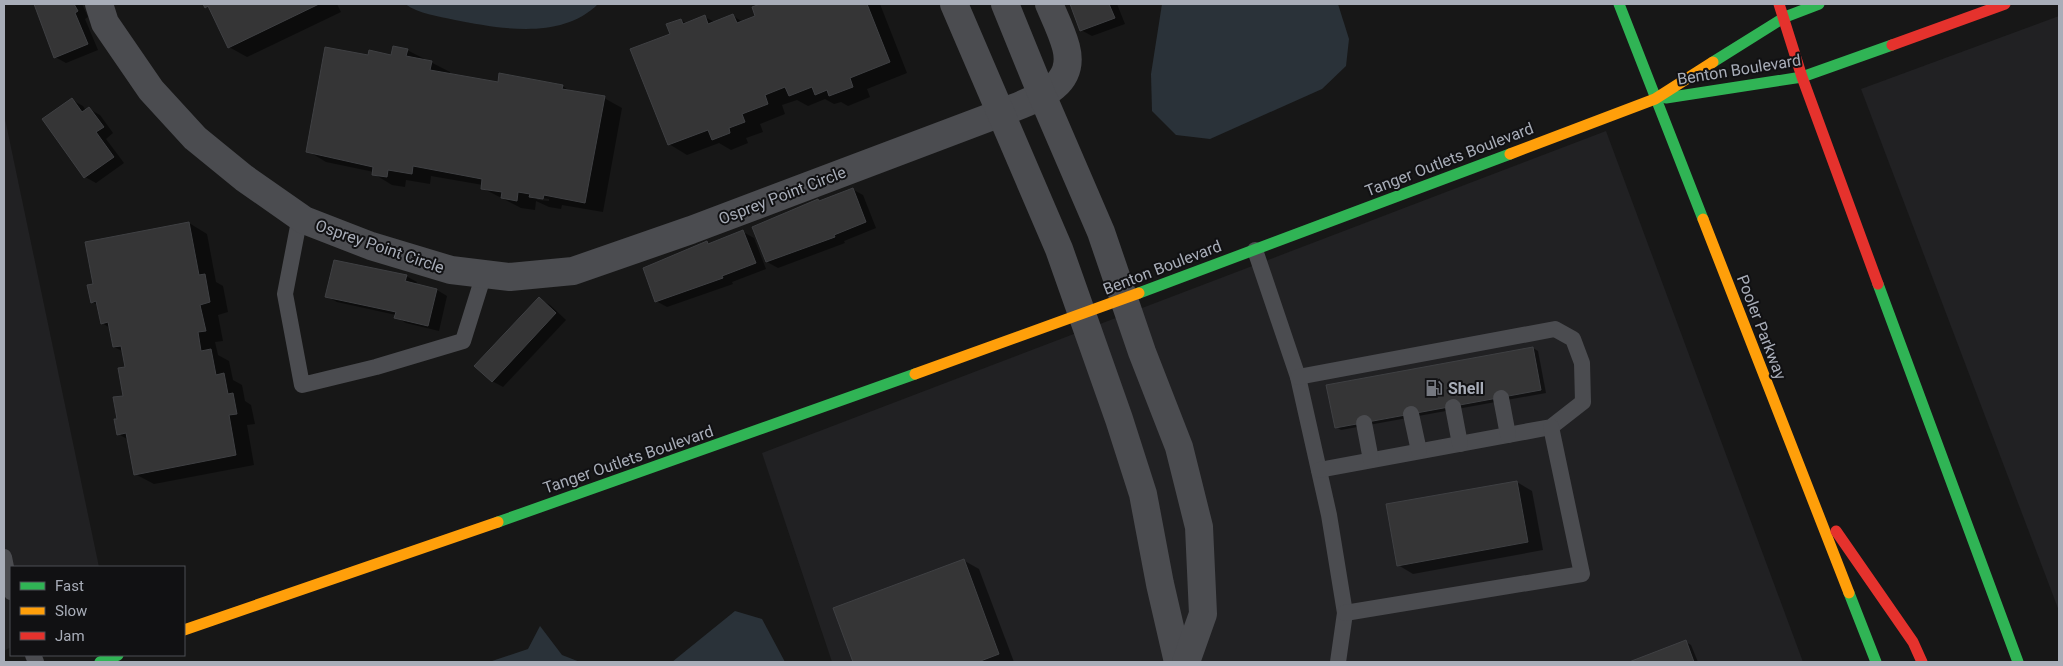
<svg xmlns="http://www.w3.org/2000/svg" width="2063" height="666" viewBox="0 0 2063 666" font-family="Roboto,sans-serif">
	<style>
		.built { fill: #212123 }
		.water { fill: #2a3239 }
		.shadow { fill: #0007; fill-rule: evenodd }
		.building { fill: #353536; stroke: #3f4043 }
		.lines { fill: none; stroke-linecap: round; stroke-linejoin: round }
		.lane { stroke: #4b4c50; stroke-width: 16 }
		.street { stroke: #4b4c50; stroke-width: 28 }
		.fast { stroke: #30b455; stroke-width: 11 }
		.slow { stroke: #ff9f0a; stroke-width: 11 }
		.jam { stroke: #e5322d; stroke-width: 11 }
		.labels { text-anchor: middle; stroke-width: 4; stroke-linejoin: round; paint-order: stroke }
		.street-label { font-size: 16px; fill: #a8adb8; stroke: #111113 }
		.poi-label { font-size: 16px; font-weight: bold; fill: #a8adb8; stroke: #111113; text-anchor: start }
	</style>
	<rect width="100%" height="100%" fill="#171717"/>
	<g class="built">
		<path d="M2059 16V611L1861 89Z"/>
		<path d="M4 114 99 567H11V647L4 651Z"/>
		<path d="M1606 131 1803 662H832L762 453Z"/>
	</g>
	<g class="water">
		<path d="M405 4H598C562 40 501 29 455 20 437 16 420 14 405 4Z"/>
		<path d="M1162 4H1338L1349 39 1346 66 1322 89 1210 139 1176 135 1152 111 1151 74Z"/>
		<path d="M735 611 762 619 785 662H672Z"/>
		<path d="M540 626 562 655 580 662H489L528 649Z"/>
	</g>
	<g class="shadow">
		<path d="M34 4H82L88 17 85 19 98 50 66 63 55 57 46 29Z"/>
		<path d="M205 4H337L341 12 247 57 229 47 211 9Z"/>
		<path d="M764 4H880L907 73 867 89 870 97 848 106 841 102 834 104 825 99 808 106 797 100 782 105 785 114 760 124 763 132 746 138 748 143 731 150 719 143 687 155 669 144 672 34 681 20 687 24 705 17 716 23 733 16 743 22 757 16 754 8Z"/>
		<path d="M1072 4H1117L1125 24 1092 36 1081 30Z"/>
		<path d="M407 50 450 72V75L499 84 562 86 572 92 604 98 622 108 603 212 562 205 561 209 549 207 536 201 535 210 521 208 482 188 483 185 431 176 430 184 406 180 405 187 392 185 374 174V172L326 162 308 151 369 56H392ZM535 197 549 199V201L538 200Z"/>
		<path d="M72 100 83 106 86 111 89 109 100 115 113 133 106 139 124 163 96 183 85 177Z"/>
		<path d="M852 189 863 195 876 228 844 241 845 243 778 268 767 262 818 200 821 202Z"/>
		<path d="M189 223 207 234 216 282 223 286 228 312 218 315 223 341 215 342 218 355 229 361 233 380 242 385 245 401 251 405 255 424 247 425 254 465 154 484 135 474 129 440 118 434V420L124 397 127 368 124 352 114 347 110 328 102 323 98 305 92 302 95 285Z"/>
		<path d="M743 232 754 238 766 269 732 282 733 284 667 307 656 301 707 243 710 244Z"/>
		<path d="M406 276 417 282 416 285 437 290 447 296 439 331 406 323 396 317V315L337 302 326 296ZM405 278H407L405 288Z"/>
		<path d="M539 299 550 305 566 320 503 387 492 381Z"/>
		<path d="M1533 348 1538 351 1546 393 1341 430 1336 427Z"/>
		<path d="M1517 482 1532 491 1543 550 1413 574 1398 565Z"/>
		<path d="M963 560 979 569 1014 662H855L834 608Z"/>
		<path d="M1686 642 1691 645 1698 662H1632Z"/>
	</g>
	<g class="building">
		<path d="M34 4H74L78 11 75 13 88 44 54 58Z"/>
		<path d="M203 4H319L228 48 208 6 205 8Z"/>
		<path d="M760 4H867L890 62 850 78 853 87 829 96 827 90 815 95 812 87 789 96 785 87 765 95 768 104 742 114 745 122 729 128 730 133 712 140 708 130 668 145 630 49 670 34 666 24 681 19 683 24 705 15 708 24 733 14 737 23 755 16 752 7Z"/>
		<path d="M1070 4H1109L1115 18 1080 31Z"/>
		<path d="M393 46 408 49 406 56 432 61 430 70 498 82 499 73 563 85 562 89 605 96 585 203 544 195 543 199 529 197 530 194 518 192 517 201 501 198 502 192 481 189 482 179 413 166 412 174 388 170 387 177 372 175 373 167 306 152 325 47 368 55 369 50 391 55Z"/>
		<path d="M72 98 82 112 89 107 104 127 96 132 114 157 84 178 42 119Z"/>
		<path d="M853 188 866 222 834 235 835 237 766 262 752 227 818 199 819 201Z"/>
		<path d="M189 222 199 275 205 274 210 302 200 305 206 331 198 332 201 351 211 349 216 375 224 373 228 394 233 393 237 414 229 415 236 455 134 475 126 433 117 435 114 419H117L113 397 123 396 118 368 125 367 121 346 113 347 108 322 101 324 96 301 91 303 87 285 93 284 85 242Z"/>
		<path d="M743 230 756 263 722 276 723 278 655 302 643 268 707 241 708 244Z"/>
		<path d="M334 260 407 275 405 281 437 289 428 326 394 318 396 312 325 297Z"/>
		<path d="M539 297 556 313 492 382 474 366Z"/>
		<path d="M1533 347 1541 390 1335 428 1326 385Z"/>
		<path d="M1517 481 1528 542 1397 566 1386 504Z"/>
		<path d="M964 559 999 654 978 662H853L833 608Z"/>
		<path d="M1686 640 1694 662H1629Z"/>
	</g>
	<g class="lines">
		<g class="lane">
			<path d="M300 216 285 294 302 385 376 367 463 341 484 274"/>
			<path d="M1255 250 1298 377 1329 515 1345 613 1338 662"/>
			<path d="M1298 377 1555 329 1573 339 1582 363 1583 402 1551 427 1319 470"/>
			<path d="M1501 398 1508 435"/>
			<path d="M1453 407 1460 444"/>
			<path d="M1411 414 1419 451"/>
			<path d="M1364 423 1371 460"/>
			<path d="M4 557 11 592"/>
			<path d="M1345 613 1582 574 1551 427"/>
			<path d="M33 655 36 662"/>
		</g>
		<g class="street">
			<path d="M99 4 105 23 151 90 195 138 244 178 304 220 371 246 451 270 510 277 573 271 691 230 1001 113C1031 100 1077 89 1066 47 1062 32 1055 18 1049 4"/>
			<path d="M954 4 1059 249 1119 419 1143 494 1160 584 1178 662"/>
			<path d="M1005 4 1042 95 1101 232 1142 352 1179 447 1199 527 1203 614 1186 662"/>
		</g>
		<g class="fast">
			<path d="M1619 4 1703 219"/>
			<path d="M1713 62 1785 17 1819 4"/>
			<path d="M1666 98 1802 77 1892 45"/>
			<path d="M1878 284 2018 662"/>
			<path d="M1139 293 1510 154"/>
			<path d="M498 522 915 374"/>
			<path d="M1849 593 1876 662"/>
			<path d="M100 662 118 655"/>
		</g>
		<g class="slow">
			<path d="M1510 154 1655 99 1713 62"/>
			<path d="M1703 219 1849 593"/>
			<path d="M915 374 1139 293"/>
			<path d="M184 630 498 522"/>
		</g>
		<g class="jam">
			<path d="M1779 4 1802 77 1878 284"/>
			<path d="M1892 45 2005 4"/>
			<path d="M1836 531 1913 642 1922 662"/>
		</g>
	</g>
	<defs>
		<g id="fuel-bare" transform="scale(1.35)"><path d="M-5.5-6h7V0h2V4h1.3V-2.5L3-4.5l.8-.8L6-3V5H2.5V1h-1V6h-7ZM-4.2-4.7v3.2H.2V-4.7Z" fill="#757880" stroke="#111113" stroke-width="2.5" paint-order="stroke"/></g>
	</defs>
	<g fill-rule="evenodd">
		<use href="#fuel-bare" x="1434" y="388"/>
	</g>
	<g class="labels">
		<g class="street-label">
			<text transform="translate(1739 69) rotate(-9)" y="6">Benton Boulevard</text>
			<text transform="translate(1449 159) rotate(-21)" y="6">Tanger Outlets Boulevard</text>
			<text transform="translate(782 195) rotate(-21)" y="6">Osprey Point Circle</text>
			<text transform="translate(380 246) rotate(19)" y="6">Osprey Point Circle</text>
			<text transform="translate(1162 267) rotate(-21)" y="6">Benton Boulevard</text>
			<text transform="translate(1762 327) rotate(69)" y="6">Pooler Parkway</text>
			<text transform="translate(628 459) rotate(-19)" y="6">Tanger Outlets Boulevard</text>
		</g>
		<g class="poi-label">
			<text x="1448" y="394">Shell</text>
		</g>
	</g>
	<rect width="2063" height="666" fill="none" stroke="#a8adb8" stroke-width="10"/>
	<rect x="10" y="566" width="175" height="90" fill="#111113" stroke="#4d4f55"/>
	<rect x="20" y="582" width="25" height="8" fill="#30b455" stroke="#4d4f55"/>
	<text x="55" y="591" font-size="15" fill="#a8adb8">Fast</text>
	<rect x="20" y="607" width="25" height="8" fill="#ff9f0a" stroke="#4d4f55"/>
	<text x="55" y="616" font-size="15" fill="#a8adb8">Slow</text>
	<rect x="20" y="632" width="25" height="8" fill="#e5322d" stroke="#4d4f55"/>
	<text x="55" y="641" font-size="15" fill="#a8adb8">Jam</text>
</svg>
